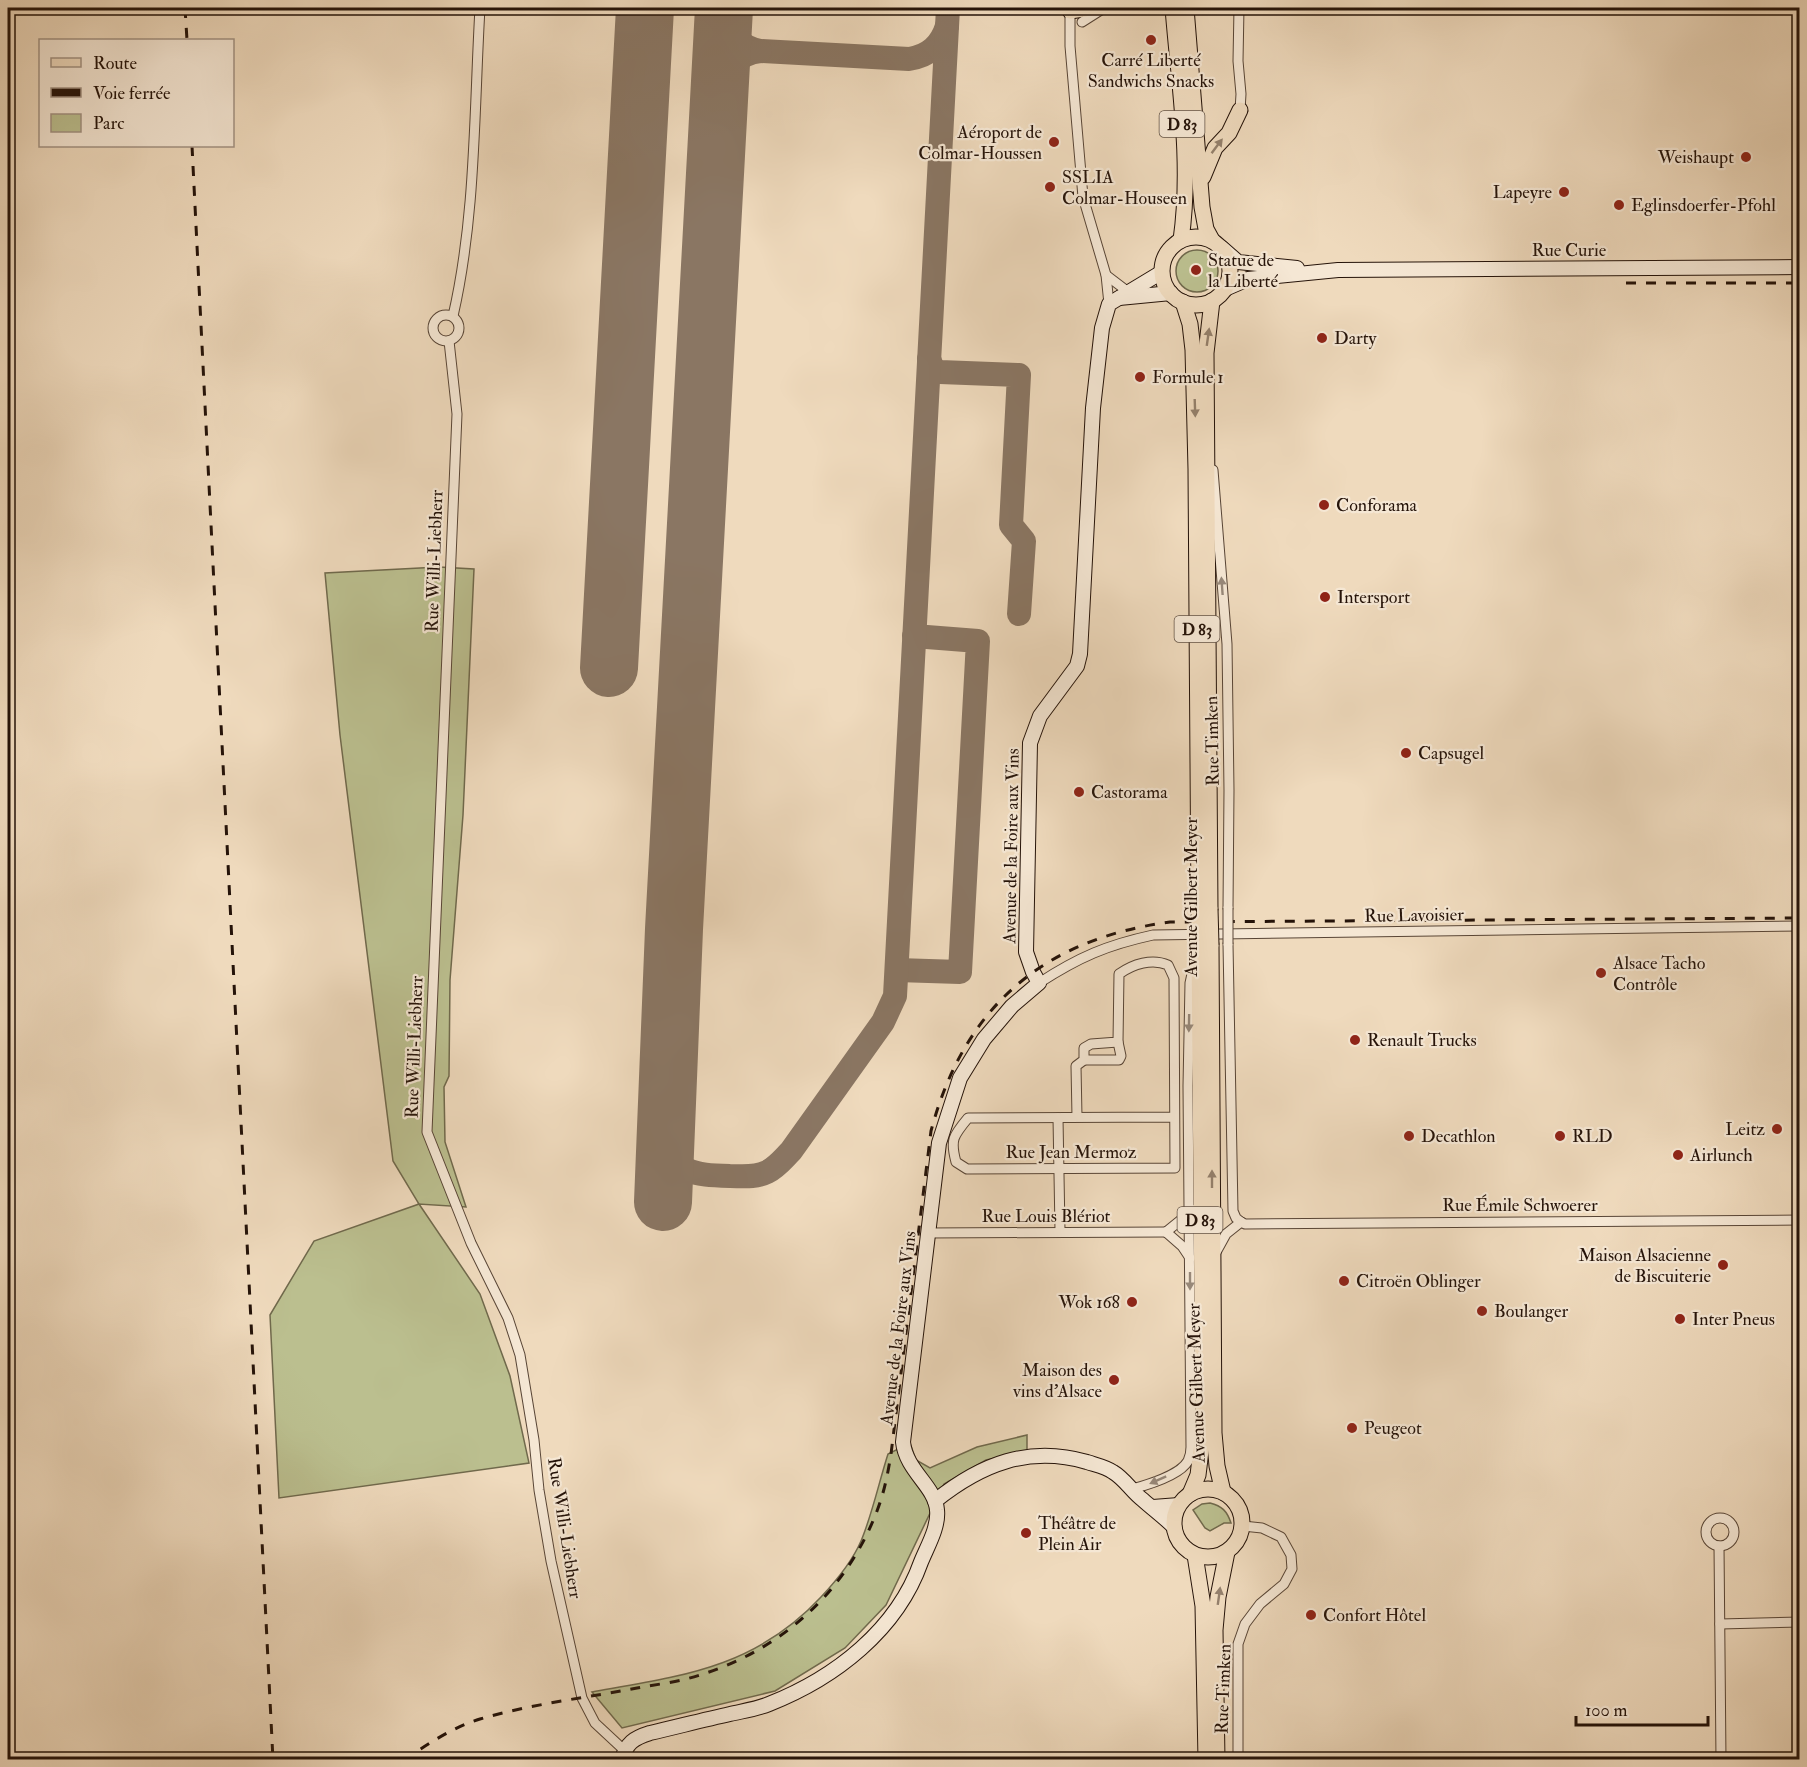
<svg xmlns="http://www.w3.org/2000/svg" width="1807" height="1767" viewBox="0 0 1807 1767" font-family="'IM FELL Double Pica',serif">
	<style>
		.green { fill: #bbbf8f; stroke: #70694c; stroke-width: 1.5 }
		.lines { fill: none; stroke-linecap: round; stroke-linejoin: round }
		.taxiway { stroke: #8a7663; stroke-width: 24 }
		.runway { stroke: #8a7663; stroke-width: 58 }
		.street-casing { stroke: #584536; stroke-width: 11 }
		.secondary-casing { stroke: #251309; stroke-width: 16 }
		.primary-casing { stroke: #251309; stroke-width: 17 }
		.street { stroke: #f5e7d4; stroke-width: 9 }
		.secondary { stroke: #f5e7d4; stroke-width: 14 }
		.primary { stroke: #efdabd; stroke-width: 15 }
		.rail { stroke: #251309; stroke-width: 3; stroke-dasharray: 10 10; stroke-linecap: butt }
		.street-bridge-casing { stroke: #584536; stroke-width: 11; stroke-linecap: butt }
		.primary-bridge-casing { stroke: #251309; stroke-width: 17; stroke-linecap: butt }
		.street-bridge { stroke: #f5e7d4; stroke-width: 9 }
		.primary-bridge { stroke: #efdabd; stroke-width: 15 }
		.oneway { fill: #94806c }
		.oneway2 { fill: #978879 }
		.poi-dot { fill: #8f2418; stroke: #f5e7d4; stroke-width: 2 }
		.labels { text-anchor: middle; stroke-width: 4.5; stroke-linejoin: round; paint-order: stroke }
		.shield { fill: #f5e7d4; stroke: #635346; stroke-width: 1.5 }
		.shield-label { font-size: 16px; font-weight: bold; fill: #251309 }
		.poi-label { font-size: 18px; fill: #251309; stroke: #f5e7d4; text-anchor: start }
		.street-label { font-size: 18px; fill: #251309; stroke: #f5e7d4 }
	</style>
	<rect width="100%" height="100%" fill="#efdabd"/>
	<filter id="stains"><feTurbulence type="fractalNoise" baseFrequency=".00333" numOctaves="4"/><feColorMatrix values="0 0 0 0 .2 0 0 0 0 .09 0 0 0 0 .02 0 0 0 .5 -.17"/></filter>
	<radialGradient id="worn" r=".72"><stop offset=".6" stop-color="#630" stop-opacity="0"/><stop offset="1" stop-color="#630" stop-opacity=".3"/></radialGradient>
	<g class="green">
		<circle cx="1197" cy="271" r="21"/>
		<path d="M439 567 474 569 463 815 450 980 449 1076 444 1087 445 1142 466 1207 419 1204 480 1294 510 1376 529 1463 279 1498 270 1315 314 1241 419 1204 393 1161 340 735 325 573Z"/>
		<path d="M1027 1435V1451L986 1460 944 1484 886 1605 845 1648 775 1691 622 1728 592 1692C682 1676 755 1668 821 1597 836 1581 852 1562 861 1541 872 1515 879 1482 888 1454L910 1443 916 1460 930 1468 977 1447Z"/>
		<path d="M1210 1503C1222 1506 1227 1511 1231 1523H1224L1210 1531 1205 1528 1193 1510 1202 1504Z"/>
	</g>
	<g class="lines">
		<g class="taxiway">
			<path d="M724 11C729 32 737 46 760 51L909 59C929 56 941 45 947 26"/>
			<path d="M720 87C727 67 737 54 760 51"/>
			<path d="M929 359 933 369 940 372 1019 375 1011 525 1024 541 1019 614"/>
			<path d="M897 970 960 972 978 641 914 636"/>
			<path d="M665 1133C672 1174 694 1175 730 1176 742 1176 755 1178 767 1172 777 1167 783 1159 791 1151L883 1022 895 996 948 8"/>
		</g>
		<g class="runway">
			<path d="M609 668 645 8"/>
			<path d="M663 1202 674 929 724 8"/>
		</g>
		<g class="street-casing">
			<g id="street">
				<path d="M1070 8V46L1083 197 1106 275 1109 304"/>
				<path d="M1239 8 1238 61 1241 94 1240 110"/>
				<path d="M1082 22 1104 8"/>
				<path d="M1106 275 1127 291"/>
				<circle cx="446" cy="328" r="13"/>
				<path d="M453 316C476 216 474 110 480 8"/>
				<path d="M449 341 457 414 427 1132 471 1243 508 1318 520 1355 534 1440 539 1490 551 1561 582 1698 595 1723 624 1750"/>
				<path d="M1213 470 1227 644 1229 790 1228 908"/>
				<path d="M1228 944 1233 1211 1236 1218 1241 1222"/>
				<path d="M1039 983C1079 957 1107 945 1153 935L1800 926"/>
				<path d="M1084 1060H1119L1121 1056 1118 1042"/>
				<path d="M1077 1117 1076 1066 1084 1060V1048L1091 1044 1118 1042 1119 974C1133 964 1152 958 1168 965L1174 978 1175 1168 967 1169 956 1162C950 1140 953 1136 968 1118L1174 1117"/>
				<path d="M1058 1118 1060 1231"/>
				<path d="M1241 1222 1245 1224 1800 1220"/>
				<path d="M1166 1232 1182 1246 1190 1258"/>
				<path d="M1166 1232 1182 1219 1190 1208"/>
				<path d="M927 1233 1166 1232"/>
				<path d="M1215 1254 1226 1234 1241 1222"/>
				<path d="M1132 1489C1147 1485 1180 1475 1188 1461 1190 1457 1191 1451 1191 1447L1188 1086 1190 983 1194 965"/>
				<circle cx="1720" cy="1532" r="14"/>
				<path d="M1719 1546 1721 1760"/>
				<path d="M1720 1624 1800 1622"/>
				<path d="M1238 1760V1644L1245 1624 1260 1604 1284 1584 1292 1569 1291 1555 1281 1537 1262 1528 1243 1526"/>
			</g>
		</g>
		<g class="secondary-casing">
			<g id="secondary">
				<path d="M1222 248 1238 262 1297 268"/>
				<path d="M1225 289 1248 279 1338 270 1800 267"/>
				<path d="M1119 298 1171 293"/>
				<path d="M935 1501C981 1464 1029 1445 1087 1462 1096 1465 1106 1467 1113 1472 1125 1479 1132 1492 1143 1500 1153 1509 1164 1517 1174 1527"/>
				<path d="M1153 1507 1179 1505"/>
				<path d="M622 1760C626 1743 634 1738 650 1733 676 1727 703 1720 730 1714 743 1711 757 1709 769 1704 835 1678 897 1630 921 1562 927 1547 939 1527 937 1510 935 1486 906 1471 903 1442L939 1143 960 1078 984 1039 1012 1006 1039 983 1033 972 1026 952 1030 743 1040 716 1077 666 1080 654 1093 408 1102 328 1109 304 1162 272"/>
			</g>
		</g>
		<g class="primary-casing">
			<g id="primary">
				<path d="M1173 8C1179 85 1192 163 1181 240"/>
				<path d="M1186 8 1202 207 1206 229 1212 240"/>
				<path d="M1070 11 1090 8"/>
				<path d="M1203 177 1215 148 1229 133 1240 110"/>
				<circle cx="1196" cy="271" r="34"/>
				<path d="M1183 302 1190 324 1193 350 1196 469 1199 909"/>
				<path d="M1210 909 1206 353 1212 301"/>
				<path d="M1211 945 1214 1433 1217 1466 1223 1492"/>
				<circle cx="1208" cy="1523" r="34"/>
				<path d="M1190 1494 1198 1475 1203 1434 1199 945"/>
				<path d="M1195 1555 1203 1606 1206 1760"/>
				<path d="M1217 1760 1215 1630 1218 1597 1227 1552"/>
			</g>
		</g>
		<use href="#street" class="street"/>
		<use href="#secondary" class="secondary"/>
		<use href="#primary" class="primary"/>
		<g class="rail">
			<path d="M185 8 187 40"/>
			<path d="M192 146 273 1760"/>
			<path d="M1626 283H1800"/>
			<path d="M404 1760C428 1744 453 1727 480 1719 531 1704 585 1698 637 1688 653 1685 670 1683 686 1679 774 1656 844 1597 877 1511 884 1493 888 1473 891 1454L931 1131C964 1007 1043 939 1170 922L1800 918"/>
		</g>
		<g class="street-bridge-casing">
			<path id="street-bridge" d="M1228 908V944"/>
		</g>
		<g class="primary-bridge-casing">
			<g id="primary-bridge">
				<path d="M1210 909 1211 945"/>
				<path d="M1199 945V909"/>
			</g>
		</g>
		<use href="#street-bridge" class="street-bridge"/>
		<use href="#primary-bridge" class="primary-bridge"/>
	</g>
	<defs><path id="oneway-solid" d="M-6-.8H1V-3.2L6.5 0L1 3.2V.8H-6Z" transform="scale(1.5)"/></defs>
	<g class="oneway">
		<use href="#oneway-solid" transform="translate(1217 146) rotate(-53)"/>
		<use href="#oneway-solid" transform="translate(1208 337) rotate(-82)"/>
		<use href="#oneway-solid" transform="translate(1195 408) rotate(88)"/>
		<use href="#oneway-solid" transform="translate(1212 1179) rotate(-90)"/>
		<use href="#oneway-solid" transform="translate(1219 1596) rotate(-82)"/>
	</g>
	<g class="oneway2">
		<use href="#oneway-solid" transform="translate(1222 586) rotate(-94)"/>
		<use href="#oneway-solid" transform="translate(1189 1023) rotate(91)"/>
		<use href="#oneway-solid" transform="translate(1190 1281) rotate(90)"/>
		<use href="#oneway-solid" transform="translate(1158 1480) rotate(156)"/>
	</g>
	<g class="poi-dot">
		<circle cx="1151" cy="40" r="6"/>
		<circle cx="1054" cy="142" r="6"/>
		<circle cx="1746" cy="157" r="6"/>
		<circle cx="1050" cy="187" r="6"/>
		<circle cx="1564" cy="192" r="6"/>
		<circle cx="1619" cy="205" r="6"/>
		<circle cx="1196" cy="270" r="6"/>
		<circle cx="1322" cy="338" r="6"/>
		<circle cx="1140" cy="377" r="6"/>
		<circle cx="1324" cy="505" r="6"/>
		<circle cx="1325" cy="597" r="6"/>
		<circle cx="1406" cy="753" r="6"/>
		<circle cx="1079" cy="792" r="6"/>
		<circle cx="1601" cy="973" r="6"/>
		<circle cx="1355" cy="1040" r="6"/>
		<circle cx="1777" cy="1129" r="6"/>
		<circle cx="1409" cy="1136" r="6"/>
		<circle cx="1560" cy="1136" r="6"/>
		<circle cx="1678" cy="1155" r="6"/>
		<circle cx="1723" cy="1265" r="6"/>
		<circle cx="1344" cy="1281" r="6"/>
		<circle cx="1132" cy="1302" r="6"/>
		<circle cx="1482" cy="1311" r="6"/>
		<circle cx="1680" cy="1319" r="6"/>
		<circle cx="1114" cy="1380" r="6"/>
		<circle cx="1352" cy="1428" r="6"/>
		<circle cx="1026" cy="1533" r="6"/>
		<circle cx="1311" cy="1615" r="6"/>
	</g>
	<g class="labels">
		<g class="shield">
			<rect x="1159.5" y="111" width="45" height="26" rx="4.5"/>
			<rect x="1174.5" y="616" width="45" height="26" rx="4.5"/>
			<rect x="1177.5" y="1207" width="45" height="26" rx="4.5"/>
		</g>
		<g class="shield-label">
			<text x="1182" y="130">D 83</text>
			<text x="1197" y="635">D 83</text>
			<text x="1200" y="1226">D 83</text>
		</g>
		<g class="poi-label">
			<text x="1151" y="66" text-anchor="middle">Carré Liberté<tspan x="1151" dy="21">Sandwichs Snacks</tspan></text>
			<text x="1042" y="138" text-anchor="end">Aéroport de<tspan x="1042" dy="21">Colmar-Houssen</tspan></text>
			<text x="1734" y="163" text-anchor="end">Weishaupt</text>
			<text x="1062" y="183">SSLIA<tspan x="1062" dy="21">Colmar-Houseen</tspan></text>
			<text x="1552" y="198" text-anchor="end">Lapeyre</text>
			<text x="1631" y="211">Eglinsdoerfer-Pfohl</text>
			<text x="1208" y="266">Statue de<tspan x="1208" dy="21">la Liberté</tspan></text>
			<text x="1334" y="344">Darty</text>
			<text x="1152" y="383">Formule 1</text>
			<text x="1336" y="511">Conforama</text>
			<text x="1337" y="603">Intersport</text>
			<text x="1418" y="759">Capsugel</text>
			<text x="1091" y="798">Castorama</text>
			<text x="1613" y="969">Alsace Tacho<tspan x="1613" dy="21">Contrôle</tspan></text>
			<text x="1367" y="1046">Renault Trucks</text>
			<text x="1765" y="1135" text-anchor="end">Leitz</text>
			<text x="1421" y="1142">Decathlon</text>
			<text x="1572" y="1142">RLD</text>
			<text x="1690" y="1161">Airlunch</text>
			<text x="1711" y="1261" text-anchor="end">Maison Alsacienne<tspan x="1711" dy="21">de Biscuiterie</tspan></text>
			<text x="1356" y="1287">Citroën Oblinger</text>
			<text x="1120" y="1308" text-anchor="end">Wok 168</text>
			<text x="1494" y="1317">Boulanger</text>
			<text x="1692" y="1325">Inter Pneus</text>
			<text x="1102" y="1376" text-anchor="end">Maison des<tspan x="1102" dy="21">vins d'Alsace</tspan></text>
			<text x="1364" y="1434">Peugeot</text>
			<text x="1038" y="1529">Théâtre de<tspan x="1038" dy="21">Plein Air</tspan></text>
			<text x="1323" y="1621">Confort Hôtel</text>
		</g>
		<g class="street-label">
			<text x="1569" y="256">Rue Curie</text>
			<text transform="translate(434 561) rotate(-88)" y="6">Rue Willi-Liebherr</text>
			<text transform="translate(1212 741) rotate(-91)" y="6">Rue Timken</text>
			<text transform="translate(1011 846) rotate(-89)" y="6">Avenue de la Foire aux Vins</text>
			<text transform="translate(1191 897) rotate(-90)" y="6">Avenue Gilbert Meyer</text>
			<text transform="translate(1414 915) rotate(-1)" y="6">Rue Lavoisier</text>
			<text transform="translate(414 1047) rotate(-88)" y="6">Rue Willi-Liebherr</text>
			<text x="1071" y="1158">Rue Jean Mermoz</text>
			<text x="1520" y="1211">Rue Émile Schwoerer</text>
			<text x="1046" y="1222">Rue Louis Blériot</text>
			<text transform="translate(898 1328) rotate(-83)" y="6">Avenue de la Foire aux Vins</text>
			<text transform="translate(1196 1383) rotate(-92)" y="6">Avenue Gilbert Meyer</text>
			<text transform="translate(565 1528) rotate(81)" y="6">Rue Willi-Liebherr</text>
			<text transform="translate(1223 1689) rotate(-88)" y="6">Rue Timken</text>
		</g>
	</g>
	<rect width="1807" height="1767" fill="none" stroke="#efdabd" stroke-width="30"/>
	<rect x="9" y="9" width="1789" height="1749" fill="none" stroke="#251309" stroke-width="3"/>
	<rect x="15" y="15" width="1777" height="1737" fill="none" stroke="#251309" stroke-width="1.5"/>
	<rect x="39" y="39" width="195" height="108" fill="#f5e7d4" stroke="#a29283" stroke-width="1.5"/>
	<rect x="51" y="58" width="30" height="9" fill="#efdabd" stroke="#a29283" stroke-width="1.5"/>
	<text x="93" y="69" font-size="18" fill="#251309">Route</text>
	<rect x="51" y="88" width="30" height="9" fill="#251309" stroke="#a29283" stroke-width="1.5"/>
	<text x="93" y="99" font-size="18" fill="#251309">Voie ferrée</text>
	<rect x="51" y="114" width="30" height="18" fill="#bbbf8f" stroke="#a29283" stroke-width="1.5"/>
	<text x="93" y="129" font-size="18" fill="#251309">Parc</text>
	<path d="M1576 1716v9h132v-9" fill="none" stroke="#251309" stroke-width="3"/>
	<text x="1585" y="1716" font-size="18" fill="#251309" stroke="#f5e7d4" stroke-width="4.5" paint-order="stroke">100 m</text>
	<rect width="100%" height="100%" filter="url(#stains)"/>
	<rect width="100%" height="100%" fill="url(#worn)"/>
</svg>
